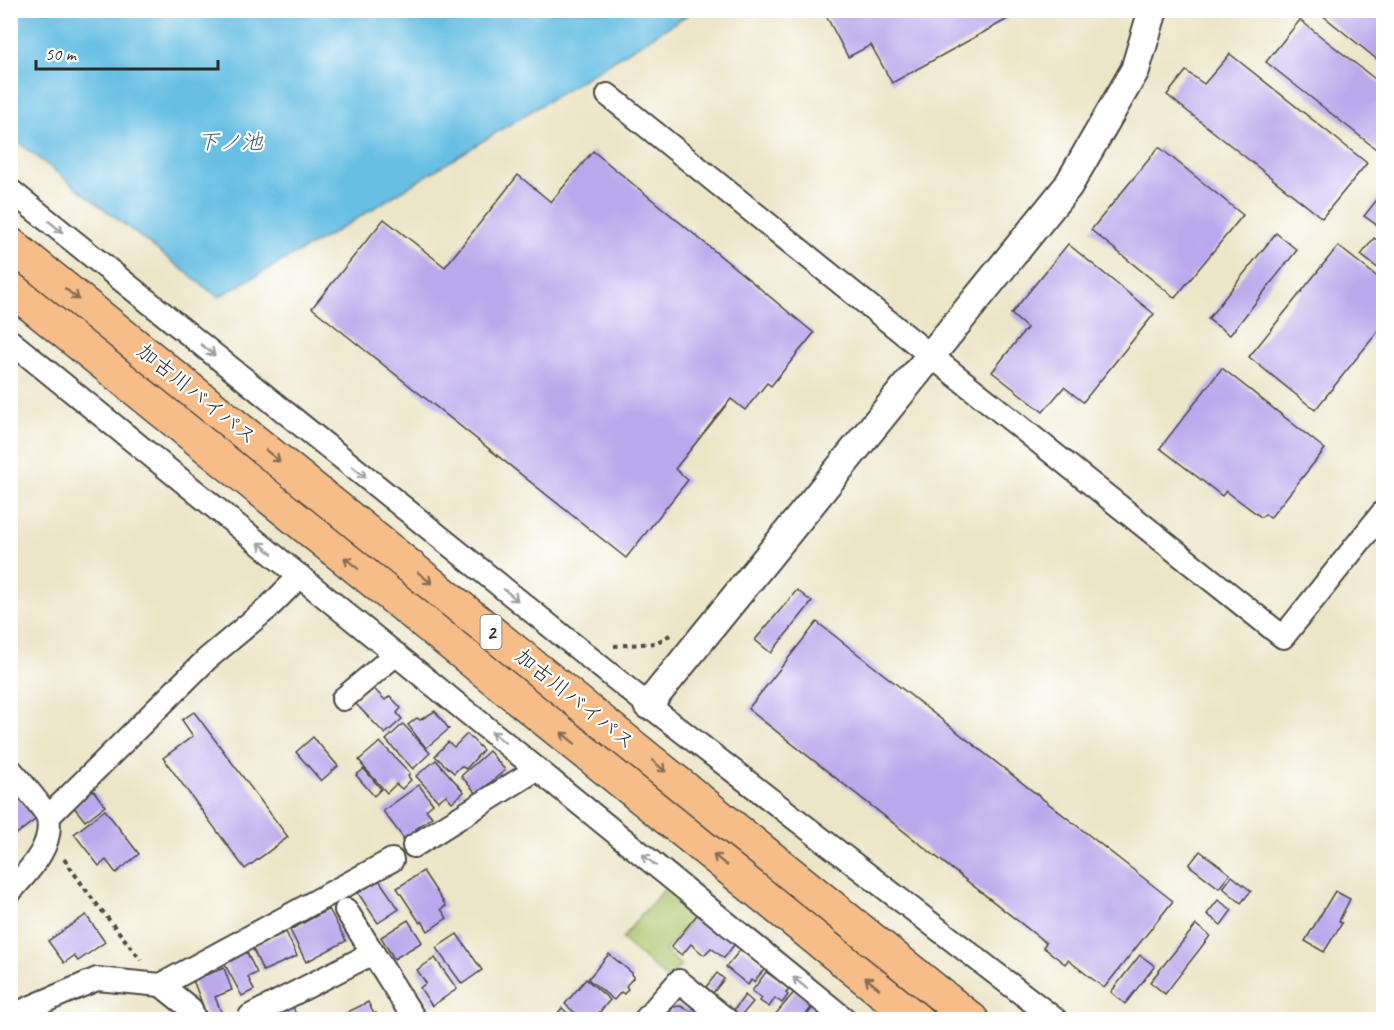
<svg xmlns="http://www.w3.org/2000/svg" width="1394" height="1030" viewBox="0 0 1394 1030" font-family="Caveat,'Klee One',sans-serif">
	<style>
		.green { fill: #aac368; stroke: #6a774a; stroke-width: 1.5 }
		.water { fill: #67bfe4; stroke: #497588; stroke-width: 1.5 }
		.building { fill: #baa8ec }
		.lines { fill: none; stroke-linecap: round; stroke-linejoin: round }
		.minor-casing { stroke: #484742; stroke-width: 26 }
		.tertiary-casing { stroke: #484742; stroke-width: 32 }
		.motorway-casing { stroke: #484742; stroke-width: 36 }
		.path { stroke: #484742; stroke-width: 4; stroke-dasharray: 4.5 4.5; stroke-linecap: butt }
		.minor { stroke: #fff; stroke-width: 22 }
		.tertiary { stroke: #fff; stroke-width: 28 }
		.motorway { stroke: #f7bd88; stroke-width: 33 }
		.oneway { stroke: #a0a0a0 }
		.oneway2 { stroke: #876d55 }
		.labels { text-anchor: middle; stroke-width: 4.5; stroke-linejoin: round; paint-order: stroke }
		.shield { fill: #fff; stroke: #6b6b6b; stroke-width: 1.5 }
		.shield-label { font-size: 20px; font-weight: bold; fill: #2b2b2b }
		.street-label { font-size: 21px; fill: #2b2b2b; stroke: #fff }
		.water-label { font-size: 22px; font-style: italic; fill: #405f6c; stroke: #fff }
	</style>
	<rect width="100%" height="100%" fill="#fff"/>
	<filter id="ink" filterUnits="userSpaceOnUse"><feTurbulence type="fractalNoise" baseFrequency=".0167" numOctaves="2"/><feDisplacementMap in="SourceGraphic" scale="12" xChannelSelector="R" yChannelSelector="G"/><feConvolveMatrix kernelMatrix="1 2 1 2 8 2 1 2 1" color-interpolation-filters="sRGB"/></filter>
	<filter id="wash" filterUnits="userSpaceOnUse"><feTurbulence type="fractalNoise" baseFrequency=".008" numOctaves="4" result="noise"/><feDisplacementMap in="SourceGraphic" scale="24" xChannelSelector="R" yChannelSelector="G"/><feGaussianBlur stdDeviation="1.35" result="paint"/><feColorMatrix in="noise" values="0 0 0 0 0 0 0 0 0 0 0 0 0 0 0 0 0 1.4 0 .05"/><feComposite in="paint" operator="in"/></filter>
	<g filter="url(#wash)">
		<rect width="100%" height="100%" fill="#ede5c7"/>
		<path class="green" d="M669 888 700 912 665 951 681 965 668 980 622 939 640 916 664 890Z"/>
		<path class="water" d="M10 11 11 10 694 11 335 232 218 297 11 137Z"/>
		<g id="blocks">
			<g class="building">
				<path d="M823 10H1024L892 83 871 45 848 57Z"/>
				<path d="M1316 10H1384V65Z"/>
				<path d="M1300 20 1384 86V142L1379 148 1376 149 1266 62Z"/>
				<path d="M1230 54 1367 163 1322 218 1167 95 1186 71 1204 84Z"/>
				<path d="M1159 147 1243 215 1175 298 1091 230Z"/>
				<path d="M593 151 814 333 771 386 767 383 745 410 731 399 675 469 688 480 626 558 312 308 384 219 445 267 518 175 551 202Z"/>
				<path d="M1384 191V230L1364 216Z"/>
				<path d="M1276 233 1297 250 1230 335 1208 319Z"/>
				<path d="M1374 238 1384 245V263L1379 269 1361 255Z"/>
				<path d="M1068 244 1154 314 1083 402 1064 387 1043 412 992 372 1027 328 1011 314Z"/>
				<path d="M1338 246 1384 282V324L1315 410 1249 357Z"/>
				<path d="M1222 368 1325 449 1270 518 1265 514 1261 517 1226 491 1222 496 1160 448Z"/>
				<path d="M797 590 812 602 771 653 755 640Z"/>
				<path d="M817 622 1173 901 1104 988 1068 960 1065 964 1043 947 1046 943 748 709Z"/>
				<path d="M372 687 385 700 390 696 401 708 397 713 402 719 385 734 355 703Z"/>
				<path d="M435 711 449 729 426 748 408 725 417 718 420 720Z"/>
				<path d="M194 712 288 837 245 869 163 758 193 736 182 720Z"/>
				<path d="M403 724 430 753 413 769 386 740Z"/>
				<path d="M467 734 483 750 466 769 461 766 454 773 435 756 448 742 454 747Z"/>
				<path d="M313 737 338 766 321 781 296 752Z"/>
				<path d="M380 742 410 773 408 776 411 780 402 789 396 784 387 793 362 765H363L359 760Z"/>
				<path d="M489 751 505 770 477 794 461 776Z"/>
				<path d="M436 760 464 792 452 802 446 795 438 801 416 776Z"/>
				<path d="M364 769 381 789 374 796 356 775Z"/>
				<path d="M419 785 433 804 426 810 432 817 416 829 419 834 407 843 383 811Z"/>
				<path d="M93 790 105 806 85 821 73 806Z"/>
				<path d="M15 793 36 819 10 839V797Z"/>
				<path d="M105 810 139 854 116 873 106 860 99 866 74 834Z"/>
				<path d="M1200 851 1230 874 1219 888 1189 865Z"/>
				<path d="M423 871 446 906 441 909 447 918 428 931 422 921 420 923 397 888Z"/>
				<path d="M1232 876 1251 891 1241 903 1223 888Z"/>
				<path d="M379 880 399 909 378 923 358 893Z"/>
				<path d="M1335 891 1350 899 1339 921 1342 923 1324 952 1305 941Z"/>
				<path d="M1218 900 1232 910 1221 925 1207 914Z"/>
				<path d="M329 909 346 941 306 962 290 930Z"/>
				<path d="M700 911 737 941 724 958 711 948 704 955 691 944 682 955 671 947Z"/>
				<path d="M86 915 105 942 78 961 74 956 64 963 48 941Z"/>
				<path d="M408 920 422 942 394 959 381 937Z"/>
				<path d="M1196 925 1210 936 1165 994 1150 982Z"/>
				<path d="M286 932 297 956 263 971 252 947Z"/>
				<path d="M457 934 482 970 462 984 436 948Z"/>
				<path d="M742 948 766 967 754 982 751 980 748 985 726 967Z"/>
				<path d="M245 949 257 973 248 977 254 990 242 996 223 961Z"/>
				<path d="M609 954 632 973 633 978 626 986 628 989 624 994 621 992 614 1000 588 979Z"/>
				<path d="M1140 955 1155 966 1125 1004 1111 992Z"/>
				<path d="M435 958 457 989 432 1006 420 988 426 983 417 970Z"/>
				<path d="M224 968 232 990 215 997 222 1014 208 1019 193 980Z"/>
				<path d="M766 972 790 989 786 993 788 995 782 1003 775 998 769 1007 760 1001 762 998 752 991Z"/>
				<path d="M717 973 724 979 713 993 706 987Z"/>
				<path d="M586 979 610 1000 593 1020H583L565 1004Z"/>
				<path d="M796 990 814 1004 802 1020H778L774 1016Z"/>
				<path d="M745 995 753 1002 741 1016 734 1010Z"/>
				<path d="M368 1002 374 1014 376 1013 380 1020H347L344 1014Z"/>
				<path d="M292 1004 298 1020H277L273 1012Z"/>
				<path d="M815 1005 822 1011 815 1020H803Z"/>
				<path d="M680 1006 693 1012 696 1018 695 1020H665L673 1007Z"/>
				<path d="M562 1008 575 1020H552Z"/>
			</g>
		</g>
	</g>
	<g filter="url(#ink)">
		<use href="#blocks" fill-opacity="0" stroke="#484742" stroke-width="1.5"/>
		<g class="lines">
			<g class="minor-casing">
				<g id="minor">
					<path d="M608 95 930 355 1283 637 1384 511"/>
					<path d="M10 190 648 705 1056 1020"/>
					<path d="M10 341 846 1020"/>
					<path d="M343 699 396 654"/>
					<path d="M10 769C17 777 46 811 48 818 54 847 27 872 10 892"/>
					<path d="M48 817 207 659 268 608 300 576"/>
					<path d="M414 846 537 769"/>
					<path d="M346 910 415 1020"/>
					<path d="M161 985 191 1009 194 1020"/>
					<path d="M10 1016 97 979 161 985 392 860"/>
					<path d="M251 1020 250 1016 373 953"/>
					<path d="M645 1020 679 981 727 1020"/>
				</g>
			</g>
			<g class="tertiary-casing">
				<path id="tertiary" d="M648 705 1068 186 1135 70 1153 10"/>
			</g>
			<g class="motorway-casing">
				<g id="motorway">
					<path d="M10 244 972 1020"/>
					<path d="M10 288 917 1020"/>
				</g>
			</g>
			<g class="path">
				<path d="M614 646 656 643 670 635"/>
				<path d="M64 859 91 897 141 960"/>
			</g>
			<use href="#minor" class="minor"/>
			<use href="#tertiary" class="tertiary"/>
			<use href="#motorway" class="motorway"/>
		</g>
		<defs><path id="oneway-shaft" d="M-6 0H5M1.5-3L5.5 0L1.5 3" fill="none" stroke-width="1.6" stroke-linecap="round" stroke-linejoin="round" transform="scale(1.5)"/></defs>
		<g class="oneway">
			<use href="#oneway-shaft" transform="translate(56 227) rotate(39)"/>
			<use href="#oneway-shaft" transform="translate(208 350) rotate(39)"/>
			<use href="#oneway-shaft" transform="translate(359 472) rotate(39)"/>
			<use href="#oneway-shaft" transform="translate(265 548) rotate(-141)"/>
			<use href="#oneway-shaft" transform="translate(511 595) rotate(39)"/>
			<use href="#oneway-shaft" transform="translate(498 737) rotate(-141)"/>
			<use href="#oneway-shaft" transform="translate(649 860) rotate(-141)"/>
			<use href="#oneway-shaft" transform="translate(800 983) rotate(-141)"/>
		</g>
		<g class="oneway2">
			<use href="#oneway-shaft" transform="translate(72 294) rotate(39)"/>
			<use href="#oneway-shaft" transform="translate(273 456) rotate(39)"/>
			<use href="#oneway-shaft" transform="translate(351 563) rotate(-141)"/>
			<use href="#oneway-shaft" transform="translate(425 578) rotate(39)"/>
			<use href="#oneway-shaft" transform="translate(568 738) rotate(-141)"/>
			<use href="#oneway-shaft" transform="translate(659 766) rotate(39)"/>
			<use href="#oneway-shaft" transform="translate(720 860) rotate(-141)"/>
			<use href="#oneway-shaft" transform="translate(872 983) rotate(-141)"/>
		</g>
	</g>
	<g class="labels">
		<rect class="shield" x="480.5" y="615" width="21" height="34" rx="4.5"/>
		<g class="shield-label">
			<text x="491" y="639">2</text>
		</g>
		<g class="street-label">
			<text transform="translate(197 394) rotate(39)" y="7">加古川バイパス</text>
			<text transform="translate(575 699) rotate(39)" y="7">加古川バイパス</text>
		</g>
		<g class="water-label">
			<text x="230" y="149">下ノ池</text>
		</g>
	</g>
	<rect width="1394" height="1030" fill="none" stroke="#fff" stroke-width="36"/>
	<path d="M36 60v9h182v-9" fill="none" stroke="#2b2b2b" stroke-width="3"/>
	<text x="45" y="60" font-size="18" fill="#2b2b2b" stroke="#ffffff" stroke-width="4.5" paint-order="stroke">50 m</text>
</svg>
